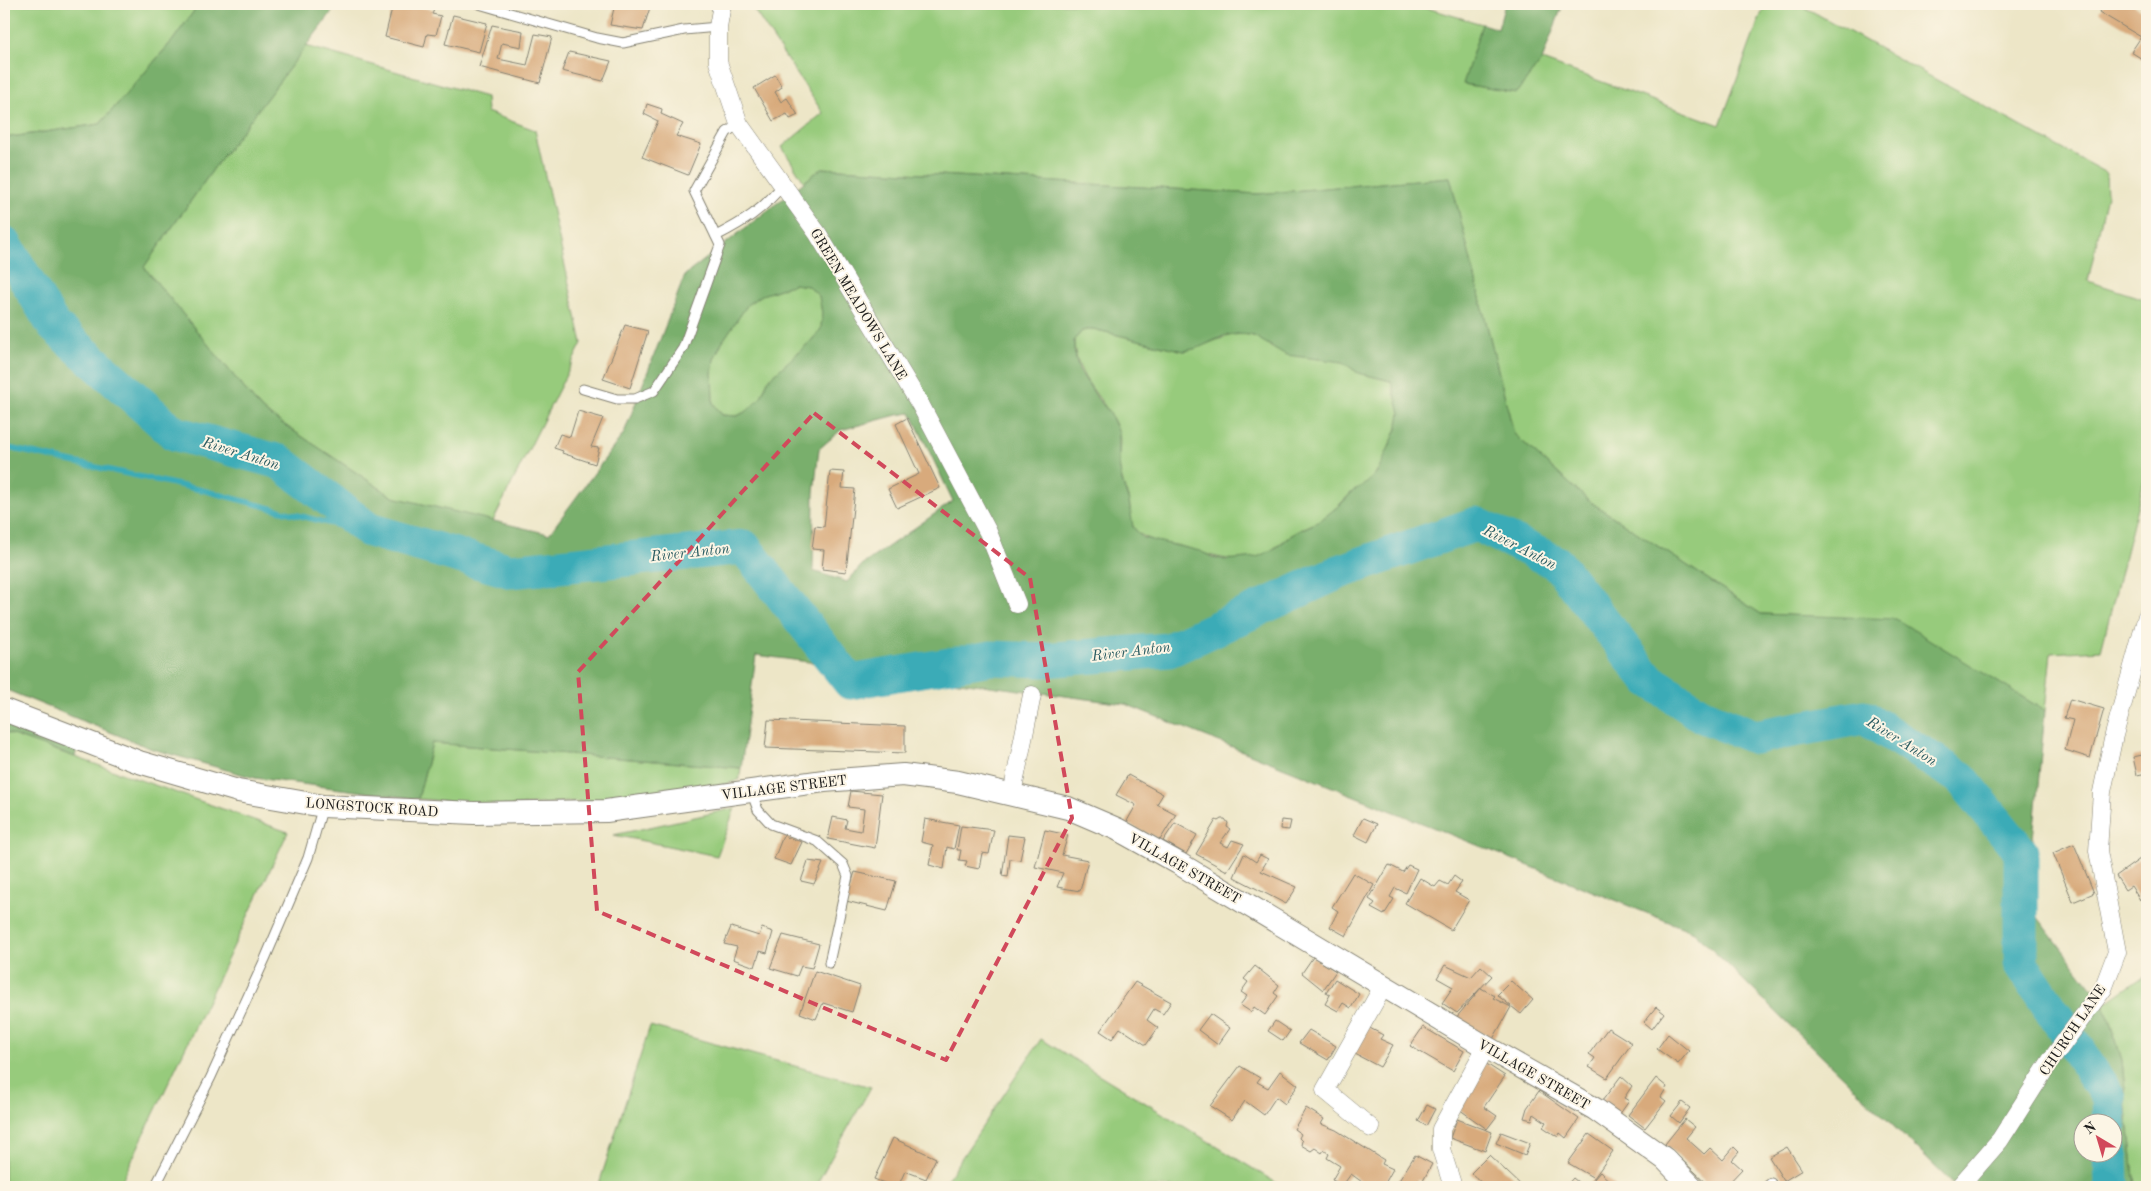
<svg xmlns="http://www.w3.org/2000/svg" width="2151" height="1191" viewBox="0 0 2151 1191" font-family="'Old Standard TT',serif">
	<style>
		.green { fill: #97cb7c; stroke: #5a744c }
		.forest { fill: #79af6c; stroke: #4a6644; fill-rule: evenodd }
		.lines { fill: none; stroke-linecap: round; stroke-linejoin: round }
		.stream { stroke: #3babb7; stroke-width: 5.5 }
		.river { stroke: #3babb7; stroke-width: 35 }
		.building { fill: #d8aa7c }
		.service-casing { stroke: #848172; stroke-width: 11 }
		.minor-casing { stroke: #848172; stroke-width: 19 }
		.tertiary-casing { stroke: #848172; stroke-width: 24 }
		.service { stroke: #fff; stroke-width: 9 }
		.minor { stroke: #fff; stroke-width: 18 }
		.tertiary { stroke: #fff; stroke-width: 22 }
		.marked { fill: none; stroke: #d1495b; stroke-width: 4; stroke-dasharray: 10 6; stroke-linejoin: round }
		.labels { text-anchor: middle; stroke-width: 4; stroke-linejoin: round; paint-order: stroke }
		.street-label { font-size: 14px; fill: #1c1c1c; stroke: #fcf5e5 }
		.water-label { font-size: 15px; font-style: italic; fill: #2a5c62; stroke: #fcf5e5 }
	</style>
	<rect width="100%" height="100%" fill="#fcf5e5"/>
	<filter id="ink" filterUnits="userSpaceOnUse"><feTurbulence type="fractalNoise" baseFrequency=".02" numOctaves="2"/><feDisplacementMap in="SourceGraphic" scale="10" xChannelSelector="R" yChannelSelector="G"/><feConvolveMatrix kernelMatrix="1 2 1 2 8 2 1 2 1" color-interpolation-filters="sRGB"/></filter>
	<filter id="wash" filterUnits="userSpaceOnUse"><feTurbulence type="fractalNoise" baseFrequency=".0096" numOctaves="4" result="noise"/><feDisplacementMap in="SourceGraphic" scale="20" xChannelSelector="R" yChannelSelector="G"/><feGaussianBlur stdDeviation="1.12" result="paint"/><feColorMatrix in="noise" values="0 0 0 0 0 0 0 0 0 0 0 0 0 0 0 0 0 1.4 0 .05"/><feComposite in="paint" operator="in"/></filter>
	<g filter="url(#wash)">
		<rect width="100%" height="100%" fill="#ede6c7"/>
		<g class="green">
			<path d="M4 4H199L173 40 100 124 4 138Z"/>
			<path d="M750 4H1413L1482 24 1464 84 1516 93 1542 60 1720 125 1765 4H1807L1806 8 2106 173 2107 195 2088 281 2147 300V469L2101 650 2051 653 2045 711 1895 620 1761 614 1589 501 1514 434 1450 177 1258 194 822 168 804 182 782 147 823 113Z"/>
			<path d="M306 46 486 97 487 112 535 130 582 343 493 521 393 497 262 410 144 267 214 168Z"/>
			<path d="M794 284 808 286 819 296 822 313 821 329 811 341 768 380 761 397 747 411 737 416 722 415 713 403 712 374 714 359 722 342 748 304 762 295Z"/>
			<path d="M1093 329 1184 351C1218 344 1241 319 1272 348L1343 362 1358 373 1391 381C1395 391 1400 403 1400 414 1400 428 1379 472 1369 482 1364 486 1357 487 1353 491 1342 502 1332 513 1319 521 1312 525 1305 527 1298 531 1284 539 1273 552 1257 557 1229 565 1206 553 1180 546 1164 542 1146 543 1135 529 1129 522 1131 509 1129 500 1125 488 1120 477 1119 464 1118 453 1122 440 1118 430 1105 396 1075 381 1074 340L1082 331Z"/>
			<path d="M4 732 288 832 119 1187H4Z"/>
			<path d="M432 743 741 768 739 780 711 789 682 795 506 806 418 799Z"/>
			<path d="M735 808 717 856 614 835Z"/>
			<path d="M2147 974V1187H2135L2122 1060 2104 1004Z"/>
			<path d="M650 1026 871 1087 815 1187H598Z"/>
			<path d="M1041 1039 1283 1187H942Z"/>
		</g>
		<g class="forest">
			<path d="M199 4H338L214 168 144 267 262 410 393 497 549 534 624 433 685 275 822 168 1258 194 1450 177 1514 434 1589 501 1761 614 1896 619 2045 711 2027 903 2104 1004 2122 1060 2135 1187H1956L1694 932 1125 704 756 655 741 768 432 743 418 799 255 778 152 749 4 689V138L100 124 173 40ZM794 284 808 286 819 296 822 313 821 329 811 341 768 380 761 397 747 411 737 416 722 415 713 403 712 374 714 359 722 342 748 304 762 295ZM1093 329 1184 351 1198 348 1224 336 1237 334 1252 335 1286 355 1343 362 1358 373 1391 381 1400 413 1397 429 1378 471 1367 483 1354 490 1341 504 1318 522 1296 532 1274 549 1257 557 1226 560 1212 557 1200 551 1143 538 1133 527 1129 502 1122 481 1119 464V433L1110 413 1098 399 1079 370 1074 351V340L1082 331ZM911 413 953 501 862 565 847 582 813 571 814 493 819 449 841 430 897 415ZM2084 1124H2114V1154H2084Z"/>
			<path d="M1505 4H1563L1542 60 1516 93 1463 84 1482 24 1498 29Z"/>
			<path d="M4 719 77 748 75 757 4 732Z"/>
		</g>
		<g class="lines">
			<path class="stream" d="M4 447 206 491 511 571"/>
			<g class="river">
				<path d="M4 243 54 326 174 433 280 462 369 530 511 571 744 547 850 682 991 658 1044 660 1169 650 1339 572 1476 524 1557 563 1648 679 1703 716 1755 737 1864 717 1961 778 2021 852V963L2109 1098 2110 1124"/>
				<path d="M2111 1154 2112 1187"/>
			</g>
		</g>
		<g id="blocks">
			<g class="building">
				<path d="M393 4H405L434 10 432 14 441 16 436 35 427 34 424 47 385 37Z"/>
				<path d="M615 4H651L643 30 610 25Z"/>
				<path d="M2100 4H2132L2147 13V62L2131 52 2141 37 2099 12 2103 6Z"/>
				<path d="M453 15 487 23 479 52 445 44Z"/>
				<path d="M492 25 523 31 521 47 502 43 498 59 527 65 535 34 552 37 540 83 479 67Z"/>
				<path d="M569 52 611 61 603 81 562 71Z"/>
				<path d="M775 75 782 87 775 92 781 102 787 98 798 115 790 119 787 114 773 121 754 88Z"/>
				<path d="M647 104 662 109 661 114 683 124 676 136 701 144 688 175 642 157 658 121 644 114Z"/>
				<path d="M625 325 648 331 630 388 603 379Z"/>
				<path d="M578 411 603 418 591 447 599 448 595 464 562 453 563 451 554 448 560 434 570 437Z"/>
				<path d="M907 418 940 488 897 508 888 489 919 474 896 424Z"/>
				<path d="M830 471 844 472 842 488 855 489 846 572 822 569 824 550 812 549 815 526 824 527Z"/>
				<path d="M2070 699 2104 709 2090 758 2065 750 2073 720 2064 718Z"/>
				<path d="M768 720 905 726V753L765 748Z"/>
				<path d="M2147 754V773L2137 775 2133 757Z"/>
				<path d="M1128 775 1163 794 1157 804 1176 814 1160 840 1126 823 1136 805 1116 795Z"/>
				<path d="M851 791 882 794 875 848 828 839 833 817 847 820 845 828 861 831 864 809 848 807Z"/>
				<path d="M1363 818 1377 824 1368 842 1354 835Z"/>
				<path d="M925 819 959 825 954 849 947 847 944 869 929 865 933 845 921 842Z"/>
				<path d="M1221 819H1225L1228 823 1227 827 1230 829 1220 843 1228 847 1232 840 1244 844 1227 871 1196 854 1216 820 1218 821Z"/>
				<path d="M1281 820 1291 821 1289 830 1280 829Z"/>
				<path d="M1175 823 1197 835 1186 854 1163 841Z"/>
				<path d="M961 826 994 830 989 854 982 853 979 869 965 866 967 861 959 860 961 850H957Z"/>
				<path d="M1045 830 1068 835 1062 855 1088 860 1080 891 1057 887 1063 873 1035 867Z"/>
				<path d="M1008 835 1025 837 1020 860 1010 859 1008 877 1002 876Z"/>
				<path d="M783 836 802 842 791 865 774 859Z"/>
				<path d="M2074 844 2094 893 2073 902 2053 853Z"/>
				<path d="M1244 854 1256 862 1260 855 1268 859 1261 871 1297 887 1286 904 1234 877Z"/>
				<path d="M2147 854V895L2140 900 2131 886 2125 890 2116 876Z"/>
				<path d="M808 861 823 863 814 884 801 881Z"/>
				<path d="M1389 865 1403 872 1408 865 1417 869 1406 893 1395 888 1390 897 1394 899 1384 915 1371 908 1375 903 1369 899Z"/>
				<path d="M855 872 896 881 887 911 846 901Z"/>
				<path d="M1353 873 1374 885 1346 936 1330 927 1338 911 1332 907Z"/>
				<path d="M1454 876 1462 882 1455 892 1469 900 1451 930 1405 903 1420 878 1435 887 1440 881 1448 885Z"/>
				<path d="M731 927 759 936 762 928 773 932 767 953 760 951 755 967 733 959 737 947 724 944Z"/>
				<path d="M783 935 819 944 812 968 801 966 797 976 770 968Z"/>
				<path d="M1313 957 1336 971 1323 990 1302 973Z"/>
				<path d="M1445 965 1471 977 1481 966 1492 976 1457 1013 1442 1003 1453 987 1437 978Z"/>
				<path d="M1255 966 1279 985 1274 993 1278 996 1265 1015 1254 1007 1251 1012 1240 1005 1247 996 1241 992 1248 982 1244 979Z"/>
				<path d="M815 971 860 986 852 1012 823 1003 816 1019 800 1013Z"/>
				<path d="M1335 979 1359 994 1351 1008 1343 1003 1338 1011 1325 1004 1330 995 1326 993Z"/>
				<path d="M1511 981 1533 1000 1521 1014 1497 995Z"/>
				<path d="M1135 982 1171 1002 1163 1014 1154 1009 1147 1020 1158 1028 1146 1045 1120 1028 1112 1039 1100 1031Z"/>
				<path d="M1481 988 1495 996 1493 998 1511 1007 1493 1039 1455 1019Z"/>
				<path d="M1656 1007 1664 1013 1652 1029 1644 1022Z"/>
				<path d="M1210 1014 1230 1028 1218 1045 1198 1030Z"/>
				<path d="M1275 1021 1290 1031 1283 1041 1268 1031Z"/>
				<path d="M1364 1025 1383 1035 1380 1039 1393 1045 1380 1067 1355 1054Z"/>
				<path d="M1423 1027 1464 1051 1453 1071 1410 1046Z"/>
				<path d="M1608 1028 1632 1043 1607 1078 1589 1067 1595 1058 1589 1054Z"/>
				<path d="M1309 1030 1336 1046 1328 1060 1299 1043Z"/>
				<path d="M1668 1034 1689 1051 1678 1064 1657 1049Z"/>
				<path d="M1485 1063 1505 1076 1484 1107 1497 1116 1487 1129 1456 1107Z"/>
				<path d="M1240 1066 1260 1078 1257 1082 1268 1088 1280 1071 1298 1085 1285 1104 1276 1097 1264 1115 1245 1101 1232 1120 1210 1106Z"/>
				<path d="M1621 1076 1632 1086 1624 1098 1629 1101 1617 1118 1599 1105Z"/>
				<path d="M1656 1078 1667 1087 1661 1097 1666 1101 1645 1128 1628 1115Z"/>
				<path d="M1539 1091 1579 1119 1566 1138 1560 1133 1558 1137 1543 1127 1546 1122 1534 1114 1532 1120 1524 1118 1527 1108Z"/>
				<path d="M1682 1102 1690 1108 1679 1123 1671 1116Z"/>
				<path d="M1427 1105 1435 1109 1426 1126 1418 1121Z"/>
				<path d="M1306 1108 1324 1119 1321 1124 1336 1130 1384 1160 1382 1164 1393 1169 1383 1187H1369L1351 1174 1343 1185 1332 1180 1340 1166 1327 1158 1329 1154 1324 1150 1322 1153 1315 1148 1311 1151 1301 1145 1302 1141 1299 1138 1301 1134 1294 1129Z"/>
				<path d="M1457 1119 1492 1132 1485 1151 1450 1138Z"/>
				<path d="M1685 1119 1695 1127 1686 1138 1704 1154 1710 1148 1723 1160 1734 1147 1739 1152 1732 1160 1742 1169 1725 1187H1711L1665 1144Z"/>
				<path d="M1501 1132 1530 1143 1525 1155 1496 1143Z"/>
				<path d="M1589 1134 1613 1151 1594 1178 1568 1163Z"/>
				<path d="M893 1138 936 1158 926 1179 905 1171 898 1187H894L874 1179Z"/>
				<path d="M1787 1147 1802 1170 1784 1181 1769 1157Z"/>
				<path d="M1415 1155 1432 1164 1423 1181 1418 1180 1413 1187H1395Z"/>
				<path d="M1489 1155 1523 1187H1486L1471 1173Z"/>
				<path d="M1600 1172 1616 1187H1587Z"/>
				<path d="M1573 1178 1584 1187H1565Z"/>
			</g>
		</g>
	</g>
	<g filter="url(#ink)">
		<use href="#blocks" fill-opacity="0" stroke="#848172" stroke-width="1"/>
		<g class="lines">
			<g class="service-casing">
				<g id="service">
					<path d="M479 4 597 38 623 43 684 30 718 27"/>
					<path d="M716 236C745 221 761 211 782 186"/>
					<path d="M583 389 617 399H635L654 391 683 348 720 245 694 191 727 132 739 124"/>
					<path d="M751 791 758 810 771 824 817 841 843 864 848 876 829 963"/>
					<path d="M155 1187 211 1077 265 959 308 858 323 806"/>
					<path d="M1766 1187 1771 1183"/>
				</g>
			</g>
			<g class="minor-casing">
				<g id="minor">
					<path d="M722 4 718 27V62L739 124 818 234 920 404 988 532 1017 604"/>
					<path d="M1012 794 1032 695"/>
					<path d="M1371 1128 1325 1090 1384 985"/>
					<path d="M1453 1187 1441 1149V1129L1486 1047"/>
					<path d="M1959 1187 2000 1140 2051 1060 2103 989 2117 952 2098 851 2102 792 2114 735 2147 616"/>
				</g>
			</g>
			<g class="tertiary-casing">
				<path id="tertiary" d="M4 710 139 762 238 791 323 806 474 813 606 811 824 781 903 775 958 782 1068 808 1117 829 1178 863 1486 1047 1595 1109 1665 1159 1692 1187"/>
			</g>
			<use href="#service" class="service"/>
			<use href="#minor" class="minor"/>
			<use href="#tertiary" class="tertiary"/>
		</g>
	</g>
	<path class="marked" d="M814 413 1030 578 1072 818 946 1060 597 911 578 672Z"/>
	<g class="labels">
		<g class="street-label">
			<text transform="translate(859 304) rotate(59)" y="5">GREEN MEADOWS LANE</text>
			<text transform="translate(784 787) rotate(-7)" y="5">VILLAGE STREET</text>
			<text transform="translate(372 807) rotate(4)" y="5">LONGSTOCK ROAD</text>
			<text transform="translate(1185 868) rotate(30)" y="5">VILLAGE STREET</text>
			<text transform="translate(2072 1030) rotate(-56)" y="5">CHURCH LANE</text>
			<text transform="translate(1534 1074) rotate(30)" y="5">VILLAGE STREET</text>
		</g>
		<g class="water-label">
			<text transform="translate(241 453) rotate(17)" y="5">River Anton</text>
			<text transform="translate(1520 547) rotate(27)" y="5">River Anton</text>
			<text transform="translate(690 552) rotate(-6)" y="5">River Anton</text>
			<text transform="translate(1131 651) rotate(-7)" y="5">River Anton</text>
			<text transform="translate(1902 741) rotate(32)" y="5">River Anton</text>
		</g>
	</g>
	<rect width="2151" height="1191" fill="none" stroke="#fcf5e5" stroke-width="20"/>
	<g transform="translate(2098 1138) rotate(322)"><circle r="24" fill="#fcf5e5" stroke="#a29e95"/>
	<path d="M0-4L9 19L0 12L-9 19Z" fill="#d1495b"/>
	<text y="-8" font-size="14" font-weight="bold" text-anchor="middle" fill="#1c1c1c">N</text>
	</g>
</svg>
